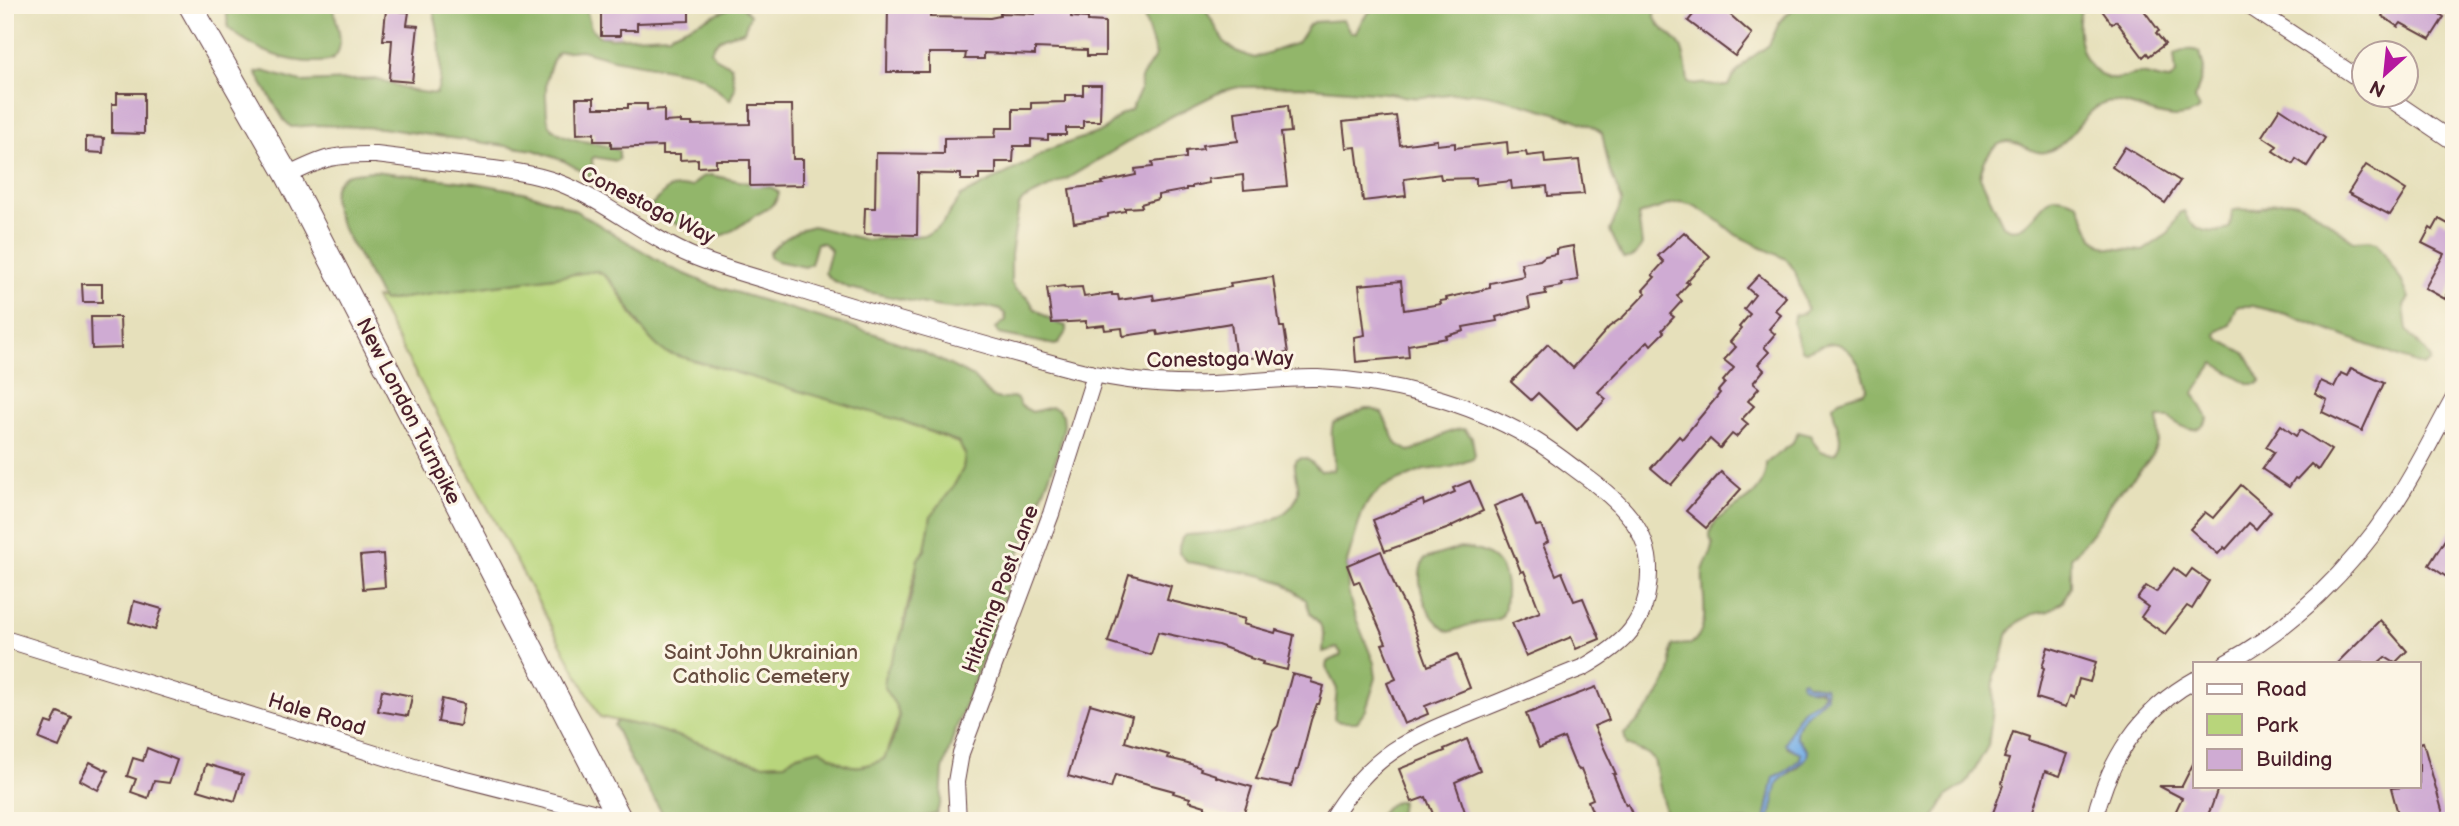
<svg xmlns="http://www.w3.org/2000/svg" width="2459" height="826" viewBox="0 0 2459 826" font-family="'Balsamiq Sans',sans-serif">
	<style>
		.green { fill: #b8d57b; stroke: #817a53; stroke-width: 2 }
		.forest { fill: #92b66b; stroke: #6e6a4b; stroke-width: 2 }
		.water { fill: #76afe6; stroke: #606788; stroke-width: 2 }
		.building { fill: #cfabd3 }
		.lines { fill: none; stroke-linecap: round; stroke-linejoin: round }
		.street-casing { stroke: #613c41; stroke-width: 18 }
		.secondary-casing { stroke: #613c41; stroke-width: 25 }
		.street { stroke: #fff; stroke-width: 16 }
		.secondary { stroke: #fff; stroke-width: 23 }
		.labels { text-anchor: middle; stroke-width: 6; stroke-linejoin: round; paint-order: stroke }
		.street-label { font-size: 21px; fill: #4a1f2b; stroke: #fcf5e5 }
		.park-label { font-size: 21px; fill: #664c3f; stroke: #fcf5e5 }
	</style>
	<rect width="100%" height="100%" fill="#fcf5e5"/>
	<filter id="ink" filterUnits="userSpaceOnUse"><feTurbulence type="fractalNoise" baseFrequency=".0143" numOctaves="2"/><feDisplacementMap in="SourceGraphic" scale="14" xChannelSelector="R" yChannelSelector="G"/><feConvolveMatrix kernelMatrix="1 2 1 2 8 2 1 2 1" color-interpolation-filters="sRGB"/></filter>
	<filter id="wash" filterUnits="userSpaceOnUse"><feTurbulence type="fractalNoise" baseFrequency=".00686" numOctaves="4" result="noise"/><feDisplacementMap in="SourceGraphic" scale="28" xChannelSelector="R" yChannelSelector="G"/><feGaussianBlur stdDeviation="1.57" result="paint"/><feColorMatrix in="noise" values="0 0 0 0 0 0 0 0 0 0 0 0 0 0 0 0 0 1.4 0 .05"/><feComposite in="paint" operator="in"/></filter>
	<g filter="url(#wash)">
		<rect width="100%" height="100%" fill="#e6e0bb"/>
		<path class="green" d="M596 271 604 275 615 287 640 327 905 422 958 443 965 454 963 469 952 489 931 516 925 550 918 559 900 639 893 661 884 677V688L896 705 899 717 884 759C853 773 846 766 820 749L794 756 785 763 762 764 744 760 697 742 651 728 600 717 375 298H381L383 301Z"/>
		<g class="forest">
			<path d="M226 5H332C336 18 346 48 334 58 330 62 323 62 318 62 285 63 254 49 228 28Z"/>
			<path d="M431 5H585L591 28 599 36 611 38 669 35 736 5 742 6 750 15 744 31C731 35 717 35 711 51L715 57 731 66 735 88 730 100 702 77 690 73 613 59 581 50 558 52C548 66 545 82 546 99 547 106 546 114 548 120 553 143 601 140 619 151V159L616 161 594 157 592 159 593 174 590 176 564 161 534 150 381 128 318 125 291 127 284 120 256 73 263 71 301 82 376 79 413 91 436 94C445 77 439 23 431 5Z"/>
			<path d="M1145 5H1203L1225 43 1236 51 1254 58 1297 43 1309 25 1314 22 1343 20 1351 33H1356L1362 20 1376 5H1654C1651 29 1673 32 1681 47 1684 52 1687 74 1688 82L1695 85C1707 81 1717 87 1728 86L1732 77 1748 60 1769 45 1780 21 1797 5H2083C2072 29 2082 73 2111 79 2121 81 2129 74 2138 74 2149 74 2159 80 2170 80L2176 74 2174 54C2182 51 2191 47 2200 52L2204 69 2195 99 2200 109C2170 132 2131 97 2106 103 2083 109 2076 140 2049 151 2033 157 2024 142 2008 142 1991 142 1982 163 1980 177L2003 225C2028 242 2040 196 2057 197 2063 197 2074 201 2078 203L2093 238 2101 244 2108 248 2143 251 2169 233 2179 213 2184 211C2186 215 2187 219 2190 222 2198 232 2221 235 2230 227L2232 211C2241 208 2250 211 2259 209 2264 207 2269 204 2274 203 2307 194 2330 226 2354 241L2370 240 2377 242 2401 280 2409 298 2404 306 2407 330 2430 357 2431 361 2423 366 2286 314 2253 306H2237L2230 325 2218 331 2216 335 2219 339 2246 354 2261 381 2258 384H2250L2214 363 2194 393 2208 418C2200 438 2181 427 2169 418H2158C2165 457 2134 474 2112 500 2107 505 2106 513 2102 519 2093 533 2082 545 2071 558V586L2063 601 2049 611 2033 614 2018 622 2007 635 2002 660 1994 675 1993 710 1988 746 1966 784 1947 796 1932 821H1769L1777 782 1798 767 1808 751 1796 737C1795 716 1816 710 1826 696L1825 687 1806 684 1809 689 1824 691C1819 707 1812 701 1803 710 1795 718 1789 735 1787 747L1801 754 1800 759 1785 772 1774 777 1765 821H1667L1654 760 1648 754 1627 745 1624 734C1642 719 1662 695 1670 672 1674 662 1668 655 1673 645L1691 644C1713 627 1701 595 1703 572 1704 563 1712 555 1713 546 1713 539 1710 543 1710 536 1710 507 1767 508 1766 463L1792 444 1798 432 1810 435C1816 447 1820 455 1835 453 1847 437 1833 424 1833 406L1839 400 1864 392 1867 387C1864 373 1854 349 1838 344 1828 341 1814 349 1804 352L1801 350 1793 324 1794 315 1804 313 1807 309 1795 271 1786 259 1736 235 1719 221 1693 205 1681 202 1671 204 1638 215 1642 245C1637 253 1634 260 1623 258L1610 231 1622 201 1609 168 1602 133C1588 120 1493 94 1472 93 1446 91 1421 103 1396 94L1299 86 1239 87 1222 91 1168 118 1068 178 1023 200 1019 206 1011 254V282L1015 289 1029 299 1034 308 1054 322 1066 326V332L1058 344 1055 345 999 334 996 328 1006 320 1005 314 1000 310 985 306 956 309 934 306 849 288 832 280 825 273 831 250 824 243H817L811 264 805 267 777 261 770 257 769 253 781 241 802 229 813 226 866 240 926 235 941 225 961 196 1025 164 1050 149 1103 131 1121 114 1131 110 1140 91 1141 78 1156 55 1144 17Z"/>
			<path d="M373 171 476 183 523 192 556 202 576 211 671 268 711 285 875 334 919 350 972 376 992 397 1000 399 1013 397 1017 399 1021 406 1032 412 1052 407 1058 409 1063 415 1064 425 1058 454 1018 556 991 636 954 734 943 770 941 802 936 814 903 821H667L630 759 614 725 617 721 651 728 697 742 744 760 762 764 785 763 794 756 820 749C846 766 853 773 884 759 889 746 898 732 899 718 900 702 881 694 884 679 886 668 896 651 900 639 908 612 914 585 918 559L925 550 931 516 952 489 963 469 965 454 958 442 905 422 665 352C635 333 624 283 597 271L383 301C374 287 368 272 360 258 349 239 315 192 346 175 353 172 365 172 373 171Z"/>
			<path d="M710 175 773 188 779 193C777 204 766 210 756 215 745 222 727 237 713 237 697 236 661 217 648 208L669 188 692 186 702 177Z"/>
			<path d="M1365 409H1372L1382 413 1397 444 1409 451C1429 448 1443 429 1464 429L1472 438 1475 455 1473 459 1451 467 1424 470 1383 487 1370 499 1363 510 1347 562 1348 591 1353 611 1374 663 1376 678 1366 710 1357 722H1340L1334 719 1337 689 1326 667 1327 662 1340 656 1341 653 1337 648 1323 652 1324 635 1320 624 1310 613 1306 600 1284 583 1264 576 1188 562 1179 553V547L1182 538 1186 535C1217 533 1290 530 1298 493 1300 482 1293 471 1295 461 1307 452 1312 465 1321 471L1333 470C1337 453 1328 441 1333 423Z"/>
			<path d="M1460 548C1490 549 1508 564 1506 596 1505 602 1506 612 1501 617 1496 622 1487 620 1480 622 1469 624 1459 629 1449 632 1426 618 1413 583 1424 559Z"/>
			<path d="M1396 801H1401L1399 817 1401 821H1375L1386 807Z"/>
		</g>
		<path class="water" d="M1803 680 1808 685 1825 687 1826 696C1816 710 1795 716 1796 737L1808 751 1807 757 1778 782 1769 821H1765L1774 777 1785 772 1800 759 1801 754 1785 744C1788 736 1798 713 1805 708 1813 703 1818 703 1824 694L1821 689H1809L1802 685 1801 681Z"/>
		<g id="blocks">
			<g class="building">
				<path d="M601 5H689V21L637 23V30H620V36H601Z"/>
				<path d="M888 5H931L930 17 990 18 1000 16V13L1035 14V12L1071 11V17L1088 18V21L1105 22V56H1087V50L1035 48V55L984 53V59H965L966 53H929V72H887Z"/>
				<path d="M1701 5H1719L1752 34 1735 56 1688 21Z"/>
				<path d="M2098 5H2140L2159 31 2156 33 2165 44 2149 56 2147 53 2143 57 2116 21 2112 24Z"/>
				<path d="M2389 5H2426L2444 17 2430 39 2401 23 2398 27 2382 16Z"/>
				<path d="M386 10 409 12 407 25 418 26 412 82 389 80 392 40H383Z"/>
				<path d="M1083 85H1101L1100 121H1083V128H1066V135H1048V140L1031 139V146H1014L1013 162H996V174H979V180H961V174L918 173 917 235 864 234 865 208H875L876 153 944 154V138L995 137 996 128H1013V109H1031V103L1065 102V95H1083Z"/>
				<path d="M117 93H144V134L112 133V104H117Z"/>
				<path d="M576 98H594V108H628V104H647V110L664 109V122L681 121V123H692V125L750 124V105H792L793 159H803V185L750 186V160H716V166L698 167V159L680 160V154H663V146L611 148V141H594V133L577 134Z"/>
				<path d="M1288 105 1291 132 1281 133 1287 186 1244 190 1243 175 1208 179 1209 183 1192 186V188H1186V190L1158 195V199L1141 204 1142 207 1125 208V211L1108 214V217L1074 223 1069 189 1103 184 1102 182 1136 175 1135 169 1153 167 1152 162 1186 158V151L1203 149 1202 145 1238 141 1235 112Z"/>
				<path d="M2280 108 2325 138 2307 166 2296 159 2293 164 2273 151 2277 146 2262 136Z"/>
				<path d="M1396 116 1400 145 1437 140V145L1455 143V148L1507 142 1508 154 1526 152 1527 156 1544 154 1545 163 1579 160 1584 194 1548 196 1547 186 1512 189 1511 181 1476 185V178L1441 179 1440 174 1404 179 1406 196 1363 201 1356 147 1346 148 1343 122Z"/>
				<path d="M86 137 104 138 103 153 86 152Z"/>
				<path d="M2125 147 2180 181 2165 203 2112 167Z"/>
				<path d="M2366 165 2406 190 2390 215 2348 193Z"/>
				<path d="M2439 219 2454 227V281L2445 299 2425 288 2444 254 2422 243 2430 228 2433 230Z"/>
				<path d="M1684 232 1710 256 1686 282 1689 283 1677 296 1682 301 1670 314 1674 317 1662 330 1664 332 1651 345 1648 341 1598 392 1606 399 1577 430 1538 393 1531 400 1511 382 1548 344 1573 368 1609 327 1623 317 1646 293 1643 290 1655 277 1652 275 1664 262 1658 256Z"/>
				<path d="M1573 246 1578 280 1561 283 1562 286 1545 289 1546 294 1528 297 1530 308 1496 317 1497 321 1463 327 1464 331 1446 336 1447 338 1408 345 1409 357 1356 362 1354 337 1365 335 1359 285 1401 281 1404 310 1441 304 1440 301 1447 300 1446 298 1490 288V283L1524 276 1521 263 1540 260 1545 256 1556 254V249Z"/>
				<path d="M1759 275 1786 297 1775 310 1781 315 1769 329 1775 334 1764 347 1769 352 1758 364 1764 370 1753 383 1759 388 1748 401 1754 406 1742 419 1748 424 1736 437 1732 434 1720 448 1710 439 1671 485 1651 468 1679 436 1682 439 1716 398 1720 393 1718 391 1725 383 1723 381 1734 368 1724 360 1736 347 1730 342 1741 329 1739 327 1750 314 1744 309 1755 295 1747 288Z"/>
				<path d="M1273 277 1280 327H1284L1288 353 1236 360 1231 323 1158 335 1157 331 1123 336 1122 328 1105 330 1104 325 1086 327V321L1052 323 1047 288 1064 286 1065 288 1082 287 1084 297 1112 293V295H1118L1119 300 1153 295 1154 300 1231 287 1230 283Z"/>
				<path d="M82 284H102V302H83Z"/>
				<path d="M91 317H120L121 348 92 349Z"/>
				<path d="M2351 368 2384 383 2362 431 2322 412 2327 400 2315 394 2321 381 2334 387 2341 373 2347 376Z"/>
				<path d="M2281 425 2296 436 2300 430 2331 450 2318 470 2311 464 2297 479 2295 478 2289 487 2262 469 2274 452 2266 447Z"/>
				<path d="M1721 472 1741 489 1706 528 1686 511Z"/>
				<path d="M1470 481 1483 511 1451 526 1452 527 1385 551 1373 520 1423 500 1424 505 1455 492 1453 488Z"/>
				<path d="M2241 485 2271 511 2256 529 2249 523 2226 549 2224 547 2218 554 2190 529 2205 512 2213 518Z"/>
				<path d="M1523 494 1536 526 1541 525 1548 542 1543 545 1556 575 1562 572 1574 601 1583 598 1600 639 1576 649 1571 637 1526 656 1512 623 1540 612 1524 571 1521 572 1494 506Z"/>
				<path d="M2454 525V582L2429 565Z"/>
				<path d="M1381 551 1396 589 1409 614 1428 666 1457 654 1470 688 1425 706 1428 714 1404 724 1387 683 1396 679 1382 644 1386 643 1359 581 1354 583 1347 565Z"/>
				<path d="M383 554 385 587 363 589 360 556Z"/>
				<path d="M2174 568 2186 577 2192 569 2209 581 2192 609 2187 606 2165 634 2141 617 2148 607 2137 599 2146 586 2156 592Z"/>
				<path d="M1129 574 1171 586 1167 600 1245 619 1243 624 1275 633 1276 630 1294 635 1287 670 1262 664 1263 662 1250 658V657L1218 645 1158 632 1151 655 1108 642Z"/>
				<path d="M134 601 162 609 155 630 129 622Z"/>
				<path d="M2380 620 2407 651 2395 663 2385 657 2378 663H2337Z"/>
				<path d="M2048 647 2096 662 2090 682 2079 679 2074 698 2070 696 2066 707 2037 698 2044 668 2042 667Z"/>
				<path d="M1292 674 1312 679 1311 682 1324 686 1319 704H1317L1311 720 1298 770H1296L1291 786 1256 779 1273 731 1278 726Z"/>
				<path d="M1596 687 1609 720 1594 726 1616 774H1613L1626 805 1628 804 1635 821H1588L1595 818 1588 801 1593 799 1581 769 1579 770 1575 765 1564 738 1539 748 1526 714Z"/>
				<path d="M382 690 412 696 408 716 378 711Z"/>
				<path d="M442 699 464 704 460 726 438 722Z"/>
				<path d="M1090 704 1132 716 1125 742 1169 755 1168 758 1188 763 1201 768 1200 770 1216 775V777L1252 787 1243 816 1241 815 1240 819 1205 809V806L1189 801 1190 798 1173 793 1174 791 1115 775 1111 788 1068 776Z"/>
				<path d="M58 712 72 718 59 747 39 739 46 722 52 724Z"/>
				<path d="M2013 732 2028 737 2027 741 2068 754 2060 776 2045 771 2029 821H1990L2003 785 2002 783 2009 759 2004 758Z"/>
				<path d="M1467 739 1480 771 1455 782 1468 821H1436L1426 797 1412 802 1399 769 1445 751 1444 749Z"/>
				<path d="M2423 742 2445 821H2400L2391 788 2419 786V743Z"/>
				<path d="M147 748 177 760 169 783 154 781 148 798 131 792 136 779 127 776 133 758 143 761Z"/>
				<path d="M2195 760V786H2207L2217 791 2211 808 2205 821H2171L2182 798 2159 786H2182Z"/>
				<path d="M90 762 108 771 98 790 80 780Z"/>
				<path d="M206 764 243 775 235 801 198 790Z"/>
			</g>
		</g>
	</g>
	<g filter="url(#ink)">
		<use href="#blocks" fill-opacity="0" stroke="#613c41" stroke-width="2"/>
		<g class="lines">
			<g class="street-casing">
				<g id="street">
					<path d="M2248 5 2364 82"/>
					<path d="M2383 94 2454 142"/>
					<path d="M287 176C325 157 334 154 376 155 409 159 442 163 475 167 503 170 530 172 557 182 605 200 643 235 690 255 725 270 763 279 799 290 885 317 974 342 1062 366 1111 380 1161 386 1212 384 1247 383 1283 377 1318 378 1390 381 1467 401 1529 437 1549 448 1567 463 1585 476 1618 500 1651 530 1649 573 1648 623 1624 644 1584 667 1550 680 1517 695 1484 708 1412 737 1372 751 1330 821"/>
					<path d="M5 639 427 770 620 819"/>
					<path d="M2226 663C2293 627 2351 569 2393 506 2416 472 2434 434 2454 398"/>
					<path d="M958 821 956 782 961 753 1051 514 1095 375"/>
					<path d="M2094 821C2108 761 2140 710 2195 680"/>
				</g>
			</g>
			<g class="secondary-casing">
				<path id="secondary" d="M190 5 286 173 621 821"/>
			</g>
			<use href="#street" class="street"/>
			<use href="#secondary" class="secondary"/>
		</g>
	</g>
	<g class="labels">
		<g class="street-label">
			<text transform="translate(648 205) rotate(27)" y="7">Conestoga Way</text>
			<text transform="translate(1220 359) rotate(-1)" y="7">Conestoga Way</text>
			<text transform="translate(409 411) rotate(63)" y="7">New London Turnpike</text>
			<text transform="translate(1000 589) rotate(-69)" y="7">Hitching Post Lane</text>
			<text transform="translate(317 714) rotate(17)" y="7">Hale Road</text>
		</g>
		<g class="park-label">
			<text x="761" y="659">Saint John Ukrainian<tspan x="761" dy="24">Catholic Cemetery</tspan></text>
		</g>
	</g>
	<rect width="2459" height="826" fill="none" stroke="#fcf5e5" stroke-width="28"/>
	<rect x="2193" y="662" width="228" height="126" fill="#fcf5e5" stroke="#b59f9b" stroke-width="2"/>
	<rect x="2207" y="684" width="35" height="10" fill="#ffffff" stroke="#b59f9b" stroke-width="2"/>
	<text x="2256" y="696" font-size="21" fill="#4a1f2b">Road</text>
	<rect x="2207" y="714" width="35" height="21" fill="#b8d57b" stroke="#b59f9b" stroke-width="2"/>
	<text x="2256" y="732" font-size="21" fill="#4a1f2b">Park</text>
	<rect x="2207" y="749" width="35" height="21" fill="#cfabd3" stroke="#b59f9b" stroke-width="2"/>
	<text x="2256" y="766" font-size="21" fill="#4a1f2b">Building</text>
	<g transform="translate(2385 74) rotate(207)"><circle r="33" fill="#fcf5e5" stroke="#b59f9b" stroke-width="2"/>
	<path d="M0-5L12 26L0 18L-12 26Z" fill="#b5179e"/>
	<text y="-10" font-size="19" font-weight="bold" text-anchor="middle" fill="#4a1f2b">N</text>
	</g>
</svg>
